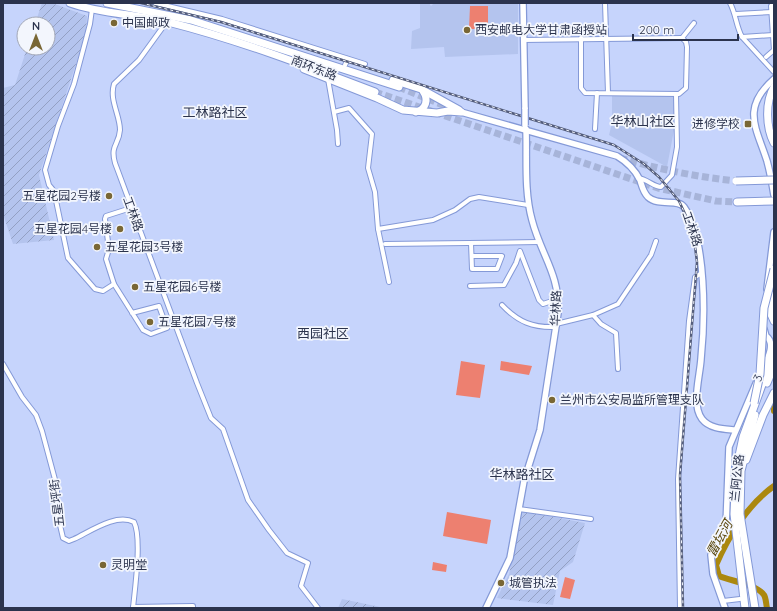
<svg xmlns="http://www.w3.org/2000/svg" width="777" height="611" viewBox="0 0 777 611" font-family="Quicksand,'Noto Sans SC',sans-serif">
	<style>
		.built { fill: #b4c4ee }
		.industrial { fill: url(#industrial-furrows) }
		.green { fill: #ed8070 }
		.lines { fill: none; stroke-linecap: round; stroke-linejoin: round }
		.river { stroke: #ab880f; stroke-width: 6 }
		.highway-tunnel { stroke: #a7b4d9; stroke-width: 7; stroke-dasharray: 7 3.5; stroke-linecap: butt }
		.street-casing { stroke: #8499d7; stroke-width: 6 }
		.secondary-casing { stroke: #8499d7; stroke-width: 8 }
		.highway-casing { stroke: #8499d7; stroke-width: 9 }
		.street { stroke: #fff; stroke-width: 4 }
		.secondary { stroke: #fff; stroke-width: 5.5 }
		.highway { stroke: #fff; stroke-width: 7 }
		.rail-casing { stroke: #545d7b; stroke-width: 2.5 }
		.rail { stroke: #f3f6fd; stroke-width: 1; stroke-dasharray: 3; stroke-linecap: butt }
		.secondary-bridge-casing { stroke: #8499d7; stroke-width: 8; stroke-linecap: butt }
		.highway-bridge-casing { stroke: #8499d7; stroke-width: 9; stroke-linecap: butt }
		.secondary-bridge { stroke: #fff; stroke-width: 5.5 }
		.highway-bridge { stroke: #fff; stroke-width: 7 }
		.poi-dot { fill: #796735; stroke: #f3f6fd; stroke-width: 1.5 }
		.labels { text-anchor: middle; stroke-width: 3.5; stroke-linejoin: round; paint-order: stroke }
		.poi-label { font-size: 12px; fill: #2b334d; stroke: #f3f6fd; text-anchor: start }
		.street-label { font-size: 12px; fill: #2b334d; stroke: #f3f6fd }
		.neighbourhood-label { font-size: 13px; fill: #2b334d; stroke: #f3f6fd }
		.water-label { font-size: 13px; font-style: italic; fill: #5d4a12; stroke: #f3f6fd }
	</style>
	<defs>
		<pattern id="industrial-furrows" width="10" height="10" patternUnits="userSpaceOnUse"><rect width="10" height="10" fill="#b4c4ee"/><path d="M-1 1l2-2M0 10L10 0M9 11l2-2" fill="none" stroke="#93a0c3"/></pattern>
	</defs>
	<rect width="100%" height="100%" fill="#c6d4fc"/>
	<g class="built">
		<path d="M420 3H429L431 6 434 3H518V54L445 57 444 47 411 49 412 31 420 28Z"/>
		<path d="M612 94 675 95 674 130 667 167 609 135 612 123Z"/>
	</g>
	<g class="industrial">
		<path d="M42 3H52L87 16 86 34 39 175 54 240 13 244 3 214V88L15 85 27 48H48V24H35Z"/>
		<path d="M523 511 585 523 573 562 560 571 553 605 497 598 509 574Z"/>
		<path d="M342 599 385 608H338Z"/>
	</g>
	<g class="green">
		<path d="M470 6H488V29H469Z"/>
		<path d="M461 361 485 365 480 398 456 395Z"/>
		<path d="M501 361 532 366 529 375 500 370Z"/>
		<path d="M447 512 491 520 487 544 443 536Z"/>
		<path d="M433 562 447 565 446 572 432 570Z"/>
		<path d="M565 577 575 580 570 599 560 597Z"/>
	</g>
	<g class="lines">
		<g class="river">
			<path d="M774 407V411"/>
			<path d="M767 608C766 604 766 598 764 595 758 585 731 581 719 576L716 565C728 537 748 504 774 486"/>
		</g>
		<g class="highway-tunnel">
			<path d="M399 87 455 110"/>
			<path d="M375 92 658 188 716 201 737 202"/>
			<path d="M620 158C658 169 697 177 736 181"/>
		</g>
		<g class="street-casing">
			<g id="street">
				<path d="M155 3 222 19 365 64"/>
				<path d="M605 3 608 93"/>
				<path d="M730 3C736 14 736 26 742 37L773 35"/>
				<path d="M92 9 90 24 74 84 58 126 45 170 49 185 54 191 68 258 95 289 103 291 114 284"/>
				<path d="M736 14 772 12"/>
				<path d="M168 20 139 60 114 84C109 100 120 115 120 130 119 145 110 145 115 163L197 383 211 418 223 429 248 500 269 530 287 553 308 563 301 586 318 608"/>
				<path d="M742 37 774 72"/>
				<path d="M581 38V88L585 93 679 94 686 88 687 47 686 42 682 38"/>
				<path d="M682 38 694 23"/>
				<path d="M523 40 682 38"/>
				<path d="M766 57 774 50 771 6 773 3"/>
				<path d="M345 65 348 59"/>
				<path d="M328 79 337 130 338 144"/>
				<path d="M334 112 349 108 372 134 368 168 375 192 378 229 389 282"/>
				<path d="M595 129 597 93"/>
				<path d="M638 178C647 179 654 187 661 187L672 175 677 147 676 94"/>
				<path d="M131 208 106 216 105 219 109 249 106 259 114 284 143 330 151 334 167 328 159 306 132 313"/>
				<path d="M378 229 433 220 455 210 470 199 479 197 528 205"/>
				<path d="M471 243 472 269H497L502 256H472"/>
				<path d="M385 244 539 242"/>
				<path d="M470 286 504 285 516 263 520 251 539 300 543 304 558 299"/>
				<path d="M502 305C518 322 533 328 556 327"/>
				<path d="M593 315 601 324 616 333 618 369"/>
				<path d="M556 324 593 315 618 304 651 255 656 241"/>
				<path d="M3 364 22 397 36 415 42 431 57 487V512L63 538 69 541 74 539C91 531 116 513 134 522 142 538 135 588 133 608"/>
				<path d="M519 509 591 519"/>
				<path d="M723 601 740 599"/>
				<path d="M133 607 193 606V608"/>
				<path d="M680 608 678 479 689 321 695 277 702 273"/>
			</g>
		</g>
		<g class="secondary-casing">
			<g id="secondary">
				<path d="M523 3 525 109"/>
				<path d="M774 79C741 108 756 127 767 161 770 172 772 183 774 195"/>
				<path d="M461 112 617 156C627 162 635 170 640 180 642 186 643 192 648 197 659 207 678 198 684 207 707 240 705 320 701 359 700 376 691 405 702 419 710 429 724 429 735 430"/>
				<path d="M767 289 774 232"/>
				<path d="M761 373C766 362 777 344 766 336L764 329"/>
				<path d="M486 608 510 558 524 481 540 430 558 313C560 274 541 255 532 220 524 191 527 159 526 129"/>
				<path d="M725 608 713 574 711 555 726 526 729 447 757 381"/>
			</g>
		</g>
		<g class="highway-casing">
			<g id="highway">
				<path d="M70 3C101 14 135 14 168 22 239 40 307 66 375 92"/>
				<path d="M107 3 191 20 399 87"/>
				<path d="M304 69 377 98 403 110 437 113 448 111 461 112"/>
				<path d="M393 80 421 89 459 110"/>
				<path d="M774 87C765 102 766 128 774 143"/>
				<path d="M416 112C426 109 429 100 423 91"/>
				<path d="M737 202 774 201"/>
				<path d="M770 294V312L774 321"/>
				<path d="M767 383 774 366"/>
				<path d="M755 415 741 471 740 514 755 608"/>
				<path d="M746 460 763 415 774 393"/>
				<path d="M745 608 734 514 736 470 743 437 774 352"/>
			</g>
		</g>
		<use href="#street" class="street"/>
		<use href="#secondary" class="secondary"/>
		<use href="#highway" class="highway"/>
		<g class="rail-casing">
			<path id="rail" d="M141 3 221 22 614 145 644 164 659 177 679 201 693 231 697 262 680 475 683 608"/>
		</g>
		<use href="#rail" class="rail"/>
		<g class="secondary-bridge-casing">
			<path id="secondary-bridge" d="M525 109V125"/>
		</g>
		<g class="highway-bridge-casing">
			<g id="highway-bridge">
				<path d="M736 181 773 180"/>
				<path d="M754 403 760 374 764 308 774 269"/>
			</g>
		</g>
		<use href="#secondary-bridge" class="secondary-bridge"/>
		<use href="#highway-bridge" class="highway-bridge"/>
	</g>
	<g class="poi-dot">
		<circle cx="114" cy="23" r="4"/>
		<circle cx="467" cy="30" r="4"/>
		<rect x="744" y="120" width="8" height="8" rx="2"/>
		<circle cx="109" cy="196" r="4"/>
		<circle cx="120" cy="229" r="4"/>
		<circle cx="97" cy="247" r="4"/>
		<circle cx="135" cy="287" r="4"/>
		<circle cx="150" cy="322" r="4"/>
		<circle cx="552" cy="400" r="4"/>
		<circle cx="103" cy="565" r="4"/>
		<circle cx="501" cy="583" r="4"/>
	</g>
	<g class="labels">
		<g class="poi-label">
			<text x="122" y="27">中国邮政</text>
			<text x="475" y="34">西安邮电大学甘肃函授站</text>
			<text x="740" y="128" text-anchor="end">进修学校</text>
			<text x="101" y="200" text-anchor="end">五星花园2号楼</text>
			<text x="112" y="233" text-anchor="end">五星花园4号楼</text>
			<text x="105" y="251">五星花园3号楼</text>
			<text x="143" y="291">五星花园6号楼</text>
			<text x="158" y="326">五星花园7号楼</text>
			<text x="560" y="404">兰州市公安局监所管理支队</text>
			<text x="111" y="569">灵明堂</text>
			<text x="509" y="587">城管执法</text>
		</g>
		<g class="street-label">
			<text transform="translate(314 68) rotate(21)" y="4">南环东路</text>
			<text transform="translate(133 214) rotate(70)" y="4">工林路</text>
			<text transform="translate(692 229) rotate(71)" y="4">工林路</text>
			<text transform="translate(556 308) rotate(-88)" y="4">华林路</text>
			<text transform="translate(758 378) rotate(-64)" y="4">3</text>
			<text transform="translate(737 478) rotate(-84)" y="4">兰阿公路</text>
			<text transform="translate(57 503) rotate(-97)" y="4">五星坪街</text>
		</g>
		<g class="neighbourhood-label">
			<text x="215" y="117">工林路社区</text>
			<text x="643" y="126">华林山社区</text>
			<text x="323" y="338">西园社区</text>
			<text x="522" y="479">华林路社区</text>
		</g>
		<g class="water-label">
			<text transform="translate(719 538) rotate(-61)" y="5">雷坛河</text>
		</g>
	</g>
	<rect width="777" height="611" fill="none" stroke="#2b334d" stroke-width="8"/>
	<g transform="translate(36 36)"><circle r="19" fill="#f3f6fd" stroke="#a3a8b7"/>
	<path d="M0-3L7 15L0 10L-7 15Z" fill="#796735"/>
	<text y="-6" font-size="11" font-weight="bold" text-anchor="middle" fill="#2b334d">N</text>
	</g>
	<path d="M633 34v6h105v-6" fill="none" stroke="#2b334d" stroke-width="2"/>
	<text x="639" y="34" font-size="12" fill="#2b334d" stroke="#f3f6fd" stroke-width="3" paint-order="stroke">200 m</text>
</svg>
